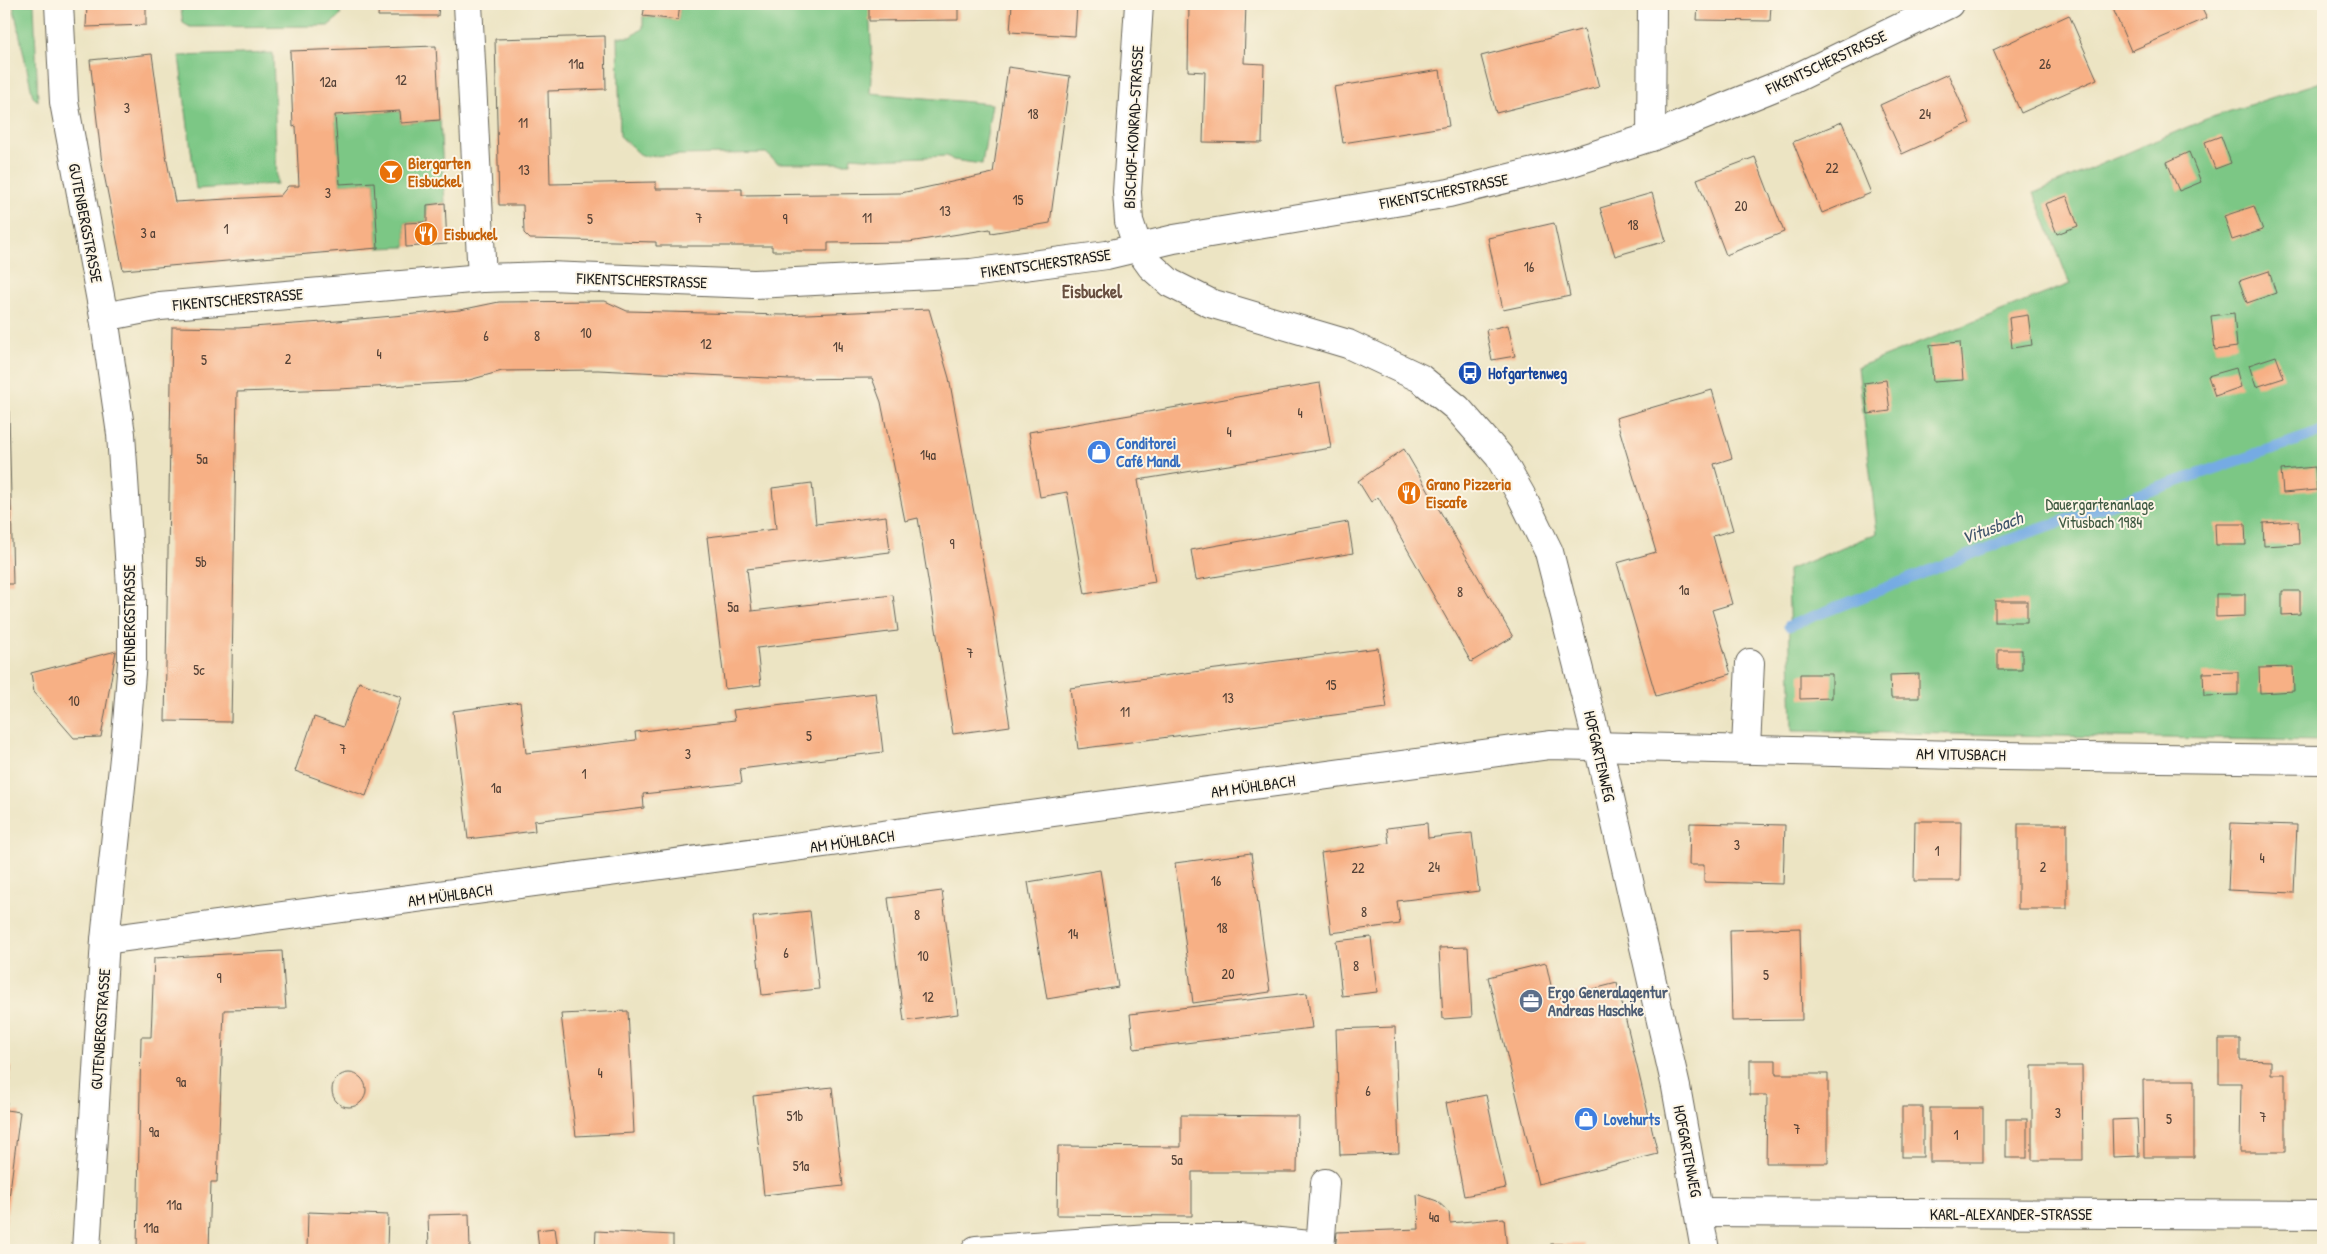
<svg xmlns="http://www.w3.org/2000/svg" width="2327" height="1254" viewBox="0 0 2327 1254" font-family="'Patrick Hand',sans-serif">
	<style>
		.green { fill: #7bc785; stroke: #4c7250 }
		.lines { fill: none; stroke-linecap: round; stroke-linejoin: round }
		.stream { stroke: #75abe3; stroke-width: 11 }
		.building { fill: #f7b085 }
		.minor-casing { stroke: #656256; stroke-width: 30 }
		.minor { stroke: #fff; stroke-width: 28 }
		.labels { text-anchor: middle; stroke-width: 4; stroke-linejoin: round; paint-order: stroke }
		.number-label { font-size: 14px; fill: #534136 }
		.street-label { font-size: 16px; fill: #1c1c1c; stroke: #fcf5e5 }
		.food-label { font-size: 16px; font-weight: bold; fill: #c56008; stroke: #fcf5e5; text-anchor: start }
		.transit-label { font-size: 16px; font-weight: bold; fill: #164399; stroke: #fcf5e5; text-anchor: start }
		.shop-label { font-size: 16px; font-weight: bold; fill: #366cbe; stroke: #fcf5e5; text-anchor: start }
		.park-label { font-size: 16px; fill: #3d5841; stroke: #fcf5e5 }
		.service-label { font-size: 16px; font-weight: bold; fill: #4e5e75; stroke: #fcf5e5; text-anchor: start }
		.neighbourhood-label { font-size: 18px; font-weight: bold; fill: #695041; stroke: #fcf5e5 }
		.water-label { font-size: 18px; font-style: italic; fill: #40556c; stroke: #fcf5e5 }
	</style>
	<rect width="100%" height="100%" fill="#fcf5e5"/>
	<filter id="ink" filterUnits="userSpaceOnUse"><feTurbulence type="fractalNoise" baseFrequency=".02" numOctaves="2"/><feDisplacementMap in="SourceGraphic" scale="10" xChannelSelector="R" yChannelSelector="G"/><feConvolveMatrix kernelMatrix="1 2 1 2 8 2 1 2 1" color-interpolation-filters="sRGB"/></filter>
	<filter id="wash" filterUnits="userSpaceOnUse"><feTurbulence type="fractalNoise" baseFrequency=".0096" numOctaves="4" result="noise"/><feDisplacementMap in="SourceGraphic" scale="20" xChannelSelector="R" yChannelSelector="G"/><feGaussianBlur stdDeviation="1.12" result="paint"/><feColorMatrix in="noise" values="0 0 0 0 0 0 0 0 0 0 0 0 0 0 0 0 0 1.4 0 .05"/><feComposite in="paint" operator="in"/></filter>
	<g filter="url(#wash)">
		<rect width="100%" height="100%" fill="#ece4c3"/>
		<g class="green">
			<path d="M13 4H34L38 101 33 97Z"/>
			<path d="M180 4H341L340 16 328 26 190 27 183 23Z"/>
			<path d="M680 4H869L872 61 870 93 992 104 982 164 953 160 947 156 878 159 851 157 850 163H777L766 153 642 156 620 136 618 37H631L643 28V16L678 20Z"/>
			<path d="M273 53 277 184 196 189 179 56Z"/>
			<path d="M2323 81V741L1792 731 1788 570 1877 533 1858 367 2070 284 2034 193 2206 119Z"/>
			<path d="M400 111 401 123 440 120 445 203 427 205V222L405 223 406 247 378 248 374 182 340 184 335 115Z"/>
		</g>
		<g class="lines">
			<path class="stream" d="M1789 626 2002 542 2323 431"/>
		</g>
		<g id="blocks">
			<g class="building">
				<path d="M87 4H146V25L86 27Z"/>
				<path d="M379 4H439L438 16H378Z"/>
				<path d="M645 4H680L678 20 643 16Z"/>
				<path d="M869 4H958V20L869 21Z"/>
				<path d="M1012 4H1077L1075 36 1010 32Z"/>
				<path d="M1189 4H1246L1244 63 1264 64 1262 143 1203 142 1205 72 1188 71Z"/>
				<path d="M1698 4H1771L1770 21 1697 20Z"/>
				<path d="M2111 4H2200L2207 18 2131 51Z"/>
				<path d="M2069 15 2097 79 2021 113 1993 50Z"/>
				<path d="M1584 29 1599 87 1496 113 1481 56Z"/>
				<path d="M605 36 606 89 548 91 550 184 656 182V189H742V195L827 194 901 193 993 173 1008 67 1070 76 1050 223 991 233 990 229 909 242 828 243V251H772V246H656V242L530 239 524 233 523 205H499L495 39Z"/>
				<path d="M436 46 440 120 401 123 400 111 335 115 340 184 374 182 378 248 123 270 102 164 90 60 152 54 166 156 175 202 280 196 288 186H299L296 126 293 127 290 51Z"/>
				<path d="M1440 70 1449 126 1343 143 1334 87Z"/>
				<path d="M1948 74 1970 123 1902 154 1880 105Z"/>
				<path d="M1842 122 1871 193 1822 213 1793 142Z"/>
				<path d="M2221 136 2231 163 2215 169 2205 142Z"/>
				<path d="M2189 152 2201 182 2179 191 2167 162Z"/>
				<path d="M1755 157 1784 232 1726 255 1697 179Z"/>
				<path d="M1652 193 1666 241 1615 256 1600 208Z"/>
				<path d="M2067 196 2078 226 2057 234 2045 204Z"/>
				<path d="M445 203 447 244 406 247 405 223 427 222V205Z"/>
				<path d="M2254 206 2263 230 2232 240 2224 216Z"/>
				<path d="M1554 223 1570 296 1503 310 1488 238Z"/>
				<path d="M2269 271 2276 293 2247 303 2239 281Z"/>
				<path d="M605 301 627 311 783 315 929 309 949 378 993 615 1010 726 953 734 918 518 905 521 881 402 872 378 790 379 598 370 502 371 462 382 339 389 237 392 231 722 165 721 172 327 238 328 337 321 460 310 499 302Z"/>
				<path d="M2234 313 2237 347 2215 350 2211 316Z"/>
				<path d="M2028 315 2032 345 2012 348 2009 318Z"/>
				<path d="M1508 325 1515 356 1492 360 1486 330Z"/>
				<path d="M1960 342 1963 380 1933 382 1930 345Z"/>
				<path d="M2276 356 2284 378 2256 387 2249 365Z"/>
				<path d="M2236 368 2241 387 2215 396 2208 376Z"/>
				<path d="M1886 380 1890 411 1868 414 1864 383Z"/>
				<path d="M1320 383 1331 448 1138 480 1155 582 1085 594 1067 492 1040 497 1029 432Z"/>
				<path d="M4 390 9 411 13 584H4Z"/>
				<path d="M1712 390 1732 458 1714 464 1733 530 1713 536 1732 604 1712 610 1731 674 1656 696 1617 563 1656 552 1616 418Z"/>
				<path d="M1404 449 1513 637 1471 662 1378 497 1371 502 1358 481Z"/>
				<path d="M2315 467 2317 490 2283 493 2281 470Z"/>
				<path d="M812 483 816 524 886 516 890 552 747 569 752 611 893 595 898 631 757 648 761 685 725 689 707 537 776 529 772 488Z"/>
				<path d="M2298 521 2299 544 2264 546 2263 523Z"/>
				<path d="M1348 522 1353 553 1196 580 1191 550Z"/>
				<path d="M2215 524H2245L2246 545H2216Z"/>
				<path d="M2282 591H2300V614L2282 615Z"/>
				<path d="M2216 594H2245V616L2216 617Z"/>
				<rect x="1995" y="601" width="32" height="21"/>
				<path d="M1378 648 1387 708 1078 749 1070 688Z"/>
				<rect x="1998" y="650" width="24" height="20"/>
				<path d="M116 651 101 737 74 738 34 692 31 673Z"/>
				<path d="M2293 667 2294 691 2260 693 2259 668Z"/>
				<path d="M2238 672V695L2204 696 2203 673Z"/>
				<path d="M1800 674H1832V698L1800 699Z"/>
				<path d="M1919 674V698H1891L1890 675Z"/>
				<path d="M359 682 401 697 366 796 295 771 314 717 343 727Z"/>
				<path d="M876 693 883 752 740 769 742 783 643 794 644 808 534 821 535 831 468 839 453 711 520 702 526 753 636 740 635 732 735 720 733 710Z"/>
				<path d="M1915 821H1961L1960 881H1914Z"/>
				<path d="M1427 823 1428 838 1472 833 1479 891 1397 901 1400 924 1331 933 1321 853 1389 843 1387 828Z"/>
				<path d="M1690 823 1785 825 1783 884 1704 882V865H1689Z"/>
				<path d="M2231 823 2297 825 2294 893 2228 890Z"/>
				<rect x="2018" y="824" width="49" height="85"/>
				<path d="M1251 853 1270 992 1193 1003 1175 863Z"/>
				<path d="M1100 870 1118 987 1047 999 1028 882Z"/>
				<path d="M942 891 958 1014 904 1021 888 898Z"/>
				<path d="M810 911 819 989 762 995 753 917Z"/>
				<path d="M1800 928 1802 1020 1732 1021 1730 930Z"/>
				<path d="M1371 937 1377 992 1342 996 1336 941Z"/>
				<path d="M1468 947 1472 1017 1443 1019 1439 948Z"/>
				<path d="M282 951 286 1009 224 1010 217 1182H211L209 1250H137L141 1037H151L154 958Z"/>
				<path d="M1546 963 1554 999 1617 983 1658 1154 1538 1184 1488 977Z"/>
				<path d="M1307 993 1312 1028 1134 1049 1130 1014Z"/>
				<path d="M628 1011 634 1133 576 1136 561 1014Z"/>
				<path d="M1395 1027 1399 1153 1340 1155 1336 1029Z"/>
				<path d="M2219 1039H2240V1060L2271 1061V1074H2285V1152H2240L2241 1083H2219Z"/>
				<path d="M1750 1060H1776V1074H1828V1163H1766L1767 1095H1750Z"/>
				<path d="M4 1066 11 1067 6 1110 20 1112 5 1230Z"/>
				<path d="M2032 1066H2082L2083 1160H2032Z"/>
				<circle cx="349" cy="1090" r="17"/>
				<path d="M2143 1080H2194V1157H2144Z"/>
				<path d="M832 1087 843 1186 764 1195 753 1096Z"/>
				<path d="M1486 1095 1506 1188 1464 1196 1446 1103Z"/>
				<rect x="1902" y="1107" width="21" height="50"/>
				<rect x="1930" y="1108" width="53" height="54"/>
				<path d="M1181 1115 1298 1116 1297 1172H1192V1216L1057 1215 1058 1146 1181 1147Z"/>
				<rect x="2006" y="1119" width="21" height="39"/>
				<path d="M2137 1119 2139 1156 2113 1157 2112 1120Z"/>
				<path d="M1417 1194 1437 1201 1449 1212 1450 1223 1504 1218 1507 1250H1335L1337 1232 1419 1229Z"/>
				<path d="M308 1212 388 1215 387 1250H307Z"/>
				<path d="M469 1214 470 1250H429L428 1215Z"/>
				<path d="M555 1228 558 1250H539L537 1230Z"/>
				<path d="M596 1231 673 1235V1250H595Z"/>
				<rect x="1551" y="1244" width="34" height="6"/>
			</g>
		</g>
	</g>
	<g filter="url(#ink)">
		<use href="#blocks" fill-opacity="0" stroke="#656256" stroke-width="1"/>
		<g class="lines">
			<g class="minor-casing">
				<g id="minor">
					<path d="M59 4 64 102 104 317 121 434 132 602V661L125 748 105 940 86 1250"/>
					<path d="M468 4 482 278"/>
					<path d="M1139 4 1127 192 1129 221 1138 248 1151 266 1170 283 1210 303 1348 344 1420 378 1457 408 1499 456 1521 495 1549 552 1598 745 1676 1087 1705 1250"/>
					<path d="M1651 137 1652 4"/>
					<path d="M104 317 160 306 482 278 548 276 754 284 971 273 1107 255 1174 239 1449 193 1566 164 1651 137 1794 79 1949 4"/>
					<path d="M1746 748 1750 663"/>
					<path d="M105 940 1550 745 2001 756 2323 760"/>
					<path d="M1699 1212 2323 1215"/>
					<path d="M976 1250 1149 1238H1240L1320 1246"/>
					<path d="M1320 1250 1325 1183"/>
				</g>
			</g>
			<use href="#minor" class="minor"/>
		</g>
	</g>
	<defs>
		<g id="bar-disc" transform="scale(1.25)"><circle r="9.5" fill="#e8710a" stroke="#fcf5e5"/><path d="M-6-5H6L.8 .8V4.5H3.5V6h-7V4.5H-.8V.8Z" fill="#fff"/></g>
		<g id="restaurant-disc" transform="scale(1.25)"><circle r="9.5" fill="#e8710a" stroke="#fcf5e5"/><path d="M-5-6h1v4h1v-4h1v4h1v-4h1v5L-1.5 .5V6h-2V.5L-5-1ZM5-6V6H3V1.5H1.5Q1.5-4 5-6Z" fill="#fff"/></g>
		<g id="bus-disc" transform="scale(1.25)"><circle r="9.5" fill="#1a4fb4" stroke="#fcf5e5"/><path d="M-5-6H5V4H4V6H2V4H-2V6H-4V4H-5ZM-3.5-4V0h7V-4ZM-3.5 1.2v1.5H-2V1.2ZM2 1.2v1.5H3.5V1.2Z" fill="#fff"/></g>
		<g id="shop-disc" transform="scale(1.25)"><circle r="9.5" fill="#3f7fe0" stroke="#fcf5e5"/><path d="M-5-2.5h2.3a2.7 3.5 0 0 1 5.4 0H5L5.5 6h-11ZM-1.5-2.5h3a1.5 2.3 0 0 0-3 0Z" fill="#fff"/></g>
		<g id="office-disc" transform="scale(1.25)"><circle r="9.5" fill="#5c6f8a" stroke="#fcf5e5"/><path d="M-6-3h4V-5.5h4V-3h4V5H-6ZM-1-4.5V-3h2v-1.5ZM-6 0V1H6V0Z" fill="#fff"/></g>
	</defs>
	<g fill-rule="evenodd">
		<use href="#bar-disc" x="391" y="172"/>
		<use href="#restaurant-disc" x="426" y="234"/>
		<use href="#bus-disc" x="1470" y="373"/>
		<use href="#shop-disc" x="1099" y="452"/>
		<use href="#restaurant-disc" x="1409" y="493"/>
		<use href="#office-disc" x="1531" y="1001"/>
		<use href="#shop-disc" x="1586" y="1119"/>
	</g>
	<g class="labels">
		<g class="number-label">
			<text x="576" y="69">11a</text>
			<text x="2045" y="69">26</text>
			<text x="401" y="85">12</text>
			<text x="328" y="87">12a</text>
			<text x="127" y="113">3</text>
			<text x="1033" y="119">18</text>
			<text x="1925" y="119">24</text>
			<text x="523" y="128">11</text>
			<text x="1832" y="173">22</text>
			<text x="524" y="175">13</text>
			<text x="328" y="198">3</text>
			<text x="1018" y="205">15</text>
			<text x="1741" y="211">20</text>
			<text x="945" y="216">13</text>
			<text x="699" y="223">7</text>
			<text x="867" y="223">11</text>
			<text x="590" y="224">5</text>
			<text x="785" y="224">9</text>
			<text x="1633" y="230">18</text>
			<text x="226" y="234">1</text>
			<text x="148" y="238">3 a</text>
			<text x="1529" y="272">16</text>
			<text x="586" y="338">10</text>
			<text x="486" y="341">6</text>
			<text x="537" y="341">8</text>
			<text x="706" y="349">12</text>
			<text x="838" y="352">14</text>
			<text x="379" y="359">4</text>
			<text x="288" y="364">2</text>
			<text x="204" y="365">5</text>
			<text x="1300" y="418">4</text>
			<text x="1229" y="437">4</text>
			<text x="928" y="460">14a</text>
			<text x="202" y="464">5a</text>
			<text x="952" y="549">9</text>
			<text x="201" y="567">5b</text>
			<text x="1684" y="595">1a</text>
			<text x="1460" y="597">8</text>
			<text x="733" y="612">5a</text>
			<text x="970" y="658">7</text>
			<text x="199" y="675">5c</text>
			<text x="1331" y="690">15</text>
			<text x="1228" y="703">13</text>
			<text x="74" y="706">10</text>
			<text x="1125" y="717">11</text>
			<text x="809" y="741">5</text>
			<text x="343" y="754">7</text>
			<text x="688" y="759">3</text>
			<text x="584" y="779">1</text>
			<text x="496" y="793">1a</text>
			<text x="1737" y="850">3</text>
			<text x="1937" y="856">1</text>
			<text x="2262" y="863">4</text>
			<text x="1434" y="872">24</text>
			<text x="2043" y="872">2</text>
			<text x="1358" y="873">22</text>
			<text x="1216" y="886">16</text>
			<text x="1364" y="917">8</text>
			<text x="917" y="920">8</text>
			<text x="1222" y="933">18</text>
			<text x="1073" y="939">14</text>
			<text x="786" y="958">6</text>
			<text x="923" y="961">10</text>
			<text x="1356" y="971">8</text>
			<text x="1228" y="979">20</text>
			<text x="1766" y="980">5</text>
			<text x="219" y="983">9</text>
			<text x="928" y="1002">12</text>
			<text x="600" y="1078">4</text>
			<text x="181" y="1087">9a</text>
			<text x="1368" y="1096">6</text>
			<text x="2058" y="1118">3</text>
			<text x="795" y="1121">51b</text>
			<text x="2263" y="1122">7</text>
			<text x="2169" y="1124">5</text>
			<text x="1797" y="1134">7</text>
			<text x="154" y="1137">9a</text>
			<text x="1956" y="1140">1</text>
			<text x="1177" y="1165">5a</text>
			<text x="801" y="1171">51a</text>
			<text x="174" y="1210">11a</text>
			<text x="1434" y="1222">4a</text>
			<text x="151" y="1233">11a</text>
		</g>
		<g class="street-label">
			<text transform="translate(1826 62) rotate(-25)" y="6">FIKENTSCHERSTRASSE</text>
			<text transform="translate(1133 127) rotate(-87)" y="6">BISCHOF-KONRAD-STRASSE</text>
			<text transform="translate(1444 191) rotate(-11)" y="6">FIKENTSCHERSTRASSE</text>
			<text transform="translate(86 223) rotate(79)" y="6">GUTENBERGSTRASSE</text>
			<text transform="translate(1046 263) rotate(-8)" y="6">FIKENTSCHERSTRASSE</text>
			<text transform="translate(642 280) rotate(2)" y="6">FIKENTSCHERSTRASSE</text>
			<text transform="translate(238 299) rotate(-5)" y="6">FIKENTSCHERSTRASSE</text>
			<text transform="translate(129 625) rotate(-90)" y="6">GUTENBERGSTRASSE</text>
			<text transform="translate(1961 754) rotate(1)" y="6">AM VITUSBACH</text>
			<text transform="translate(1600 756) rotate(77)" y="6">HOFGARTENWEG</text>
			<text transform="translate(1253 786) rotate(-8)" y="6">AM MÜHLBACH</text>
			<text transform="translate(852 841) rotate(-8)" y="6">AM MÜHLBACH</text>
			<text transform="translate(450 895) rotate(-8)" y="6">AM MÜHLBACH</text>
			<text transform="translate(100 1029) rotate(-86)" y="6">GUTENBERGSTRASSE</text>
			<text transform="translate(1688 1151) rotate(79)" y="6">HOFGARTENWEG</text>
			<text x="2011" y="1220">KARL-ALEXANDER-STRASSE</text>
		</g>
		<g class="food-label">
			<text x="408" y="169">Biergarten<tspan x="408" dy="18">Eisbuckel</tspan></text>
			<text x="444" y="240">Eisbuckel</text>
			<text x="1426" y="490">Grano Pizzeria<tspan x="1426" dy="18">Eiscafe</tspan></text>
		</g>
		<g class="transit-label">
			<text x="1488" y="379">Hofgartenweg</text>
		</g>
		<g class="shop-label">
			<text x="1116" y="449">Conditorei<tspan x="1116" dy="18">Café Mandl</tspan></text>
			<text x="1604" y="1125">Lovehurts</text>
		</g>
		<g class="park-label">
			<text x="2100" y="510">Dauergartenanlage<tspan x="2100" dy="18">Vitusbach 1984</tspan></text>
		</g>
		<g class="service-label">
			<text x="1548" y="998">Ergo Generalagentur<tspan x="1548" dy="18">Andreas Haschke</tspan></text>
		</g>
		<g class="neighbourhood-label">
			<text x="1092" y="298">Eisbuckel</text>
		</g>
		<g class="water-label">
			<text transform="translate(1992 528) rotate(-20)" y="6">Vitusbach</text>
		</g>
	</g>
	<rect width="2327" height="1254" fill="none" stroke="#fcf5e5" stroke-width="20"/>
</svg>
